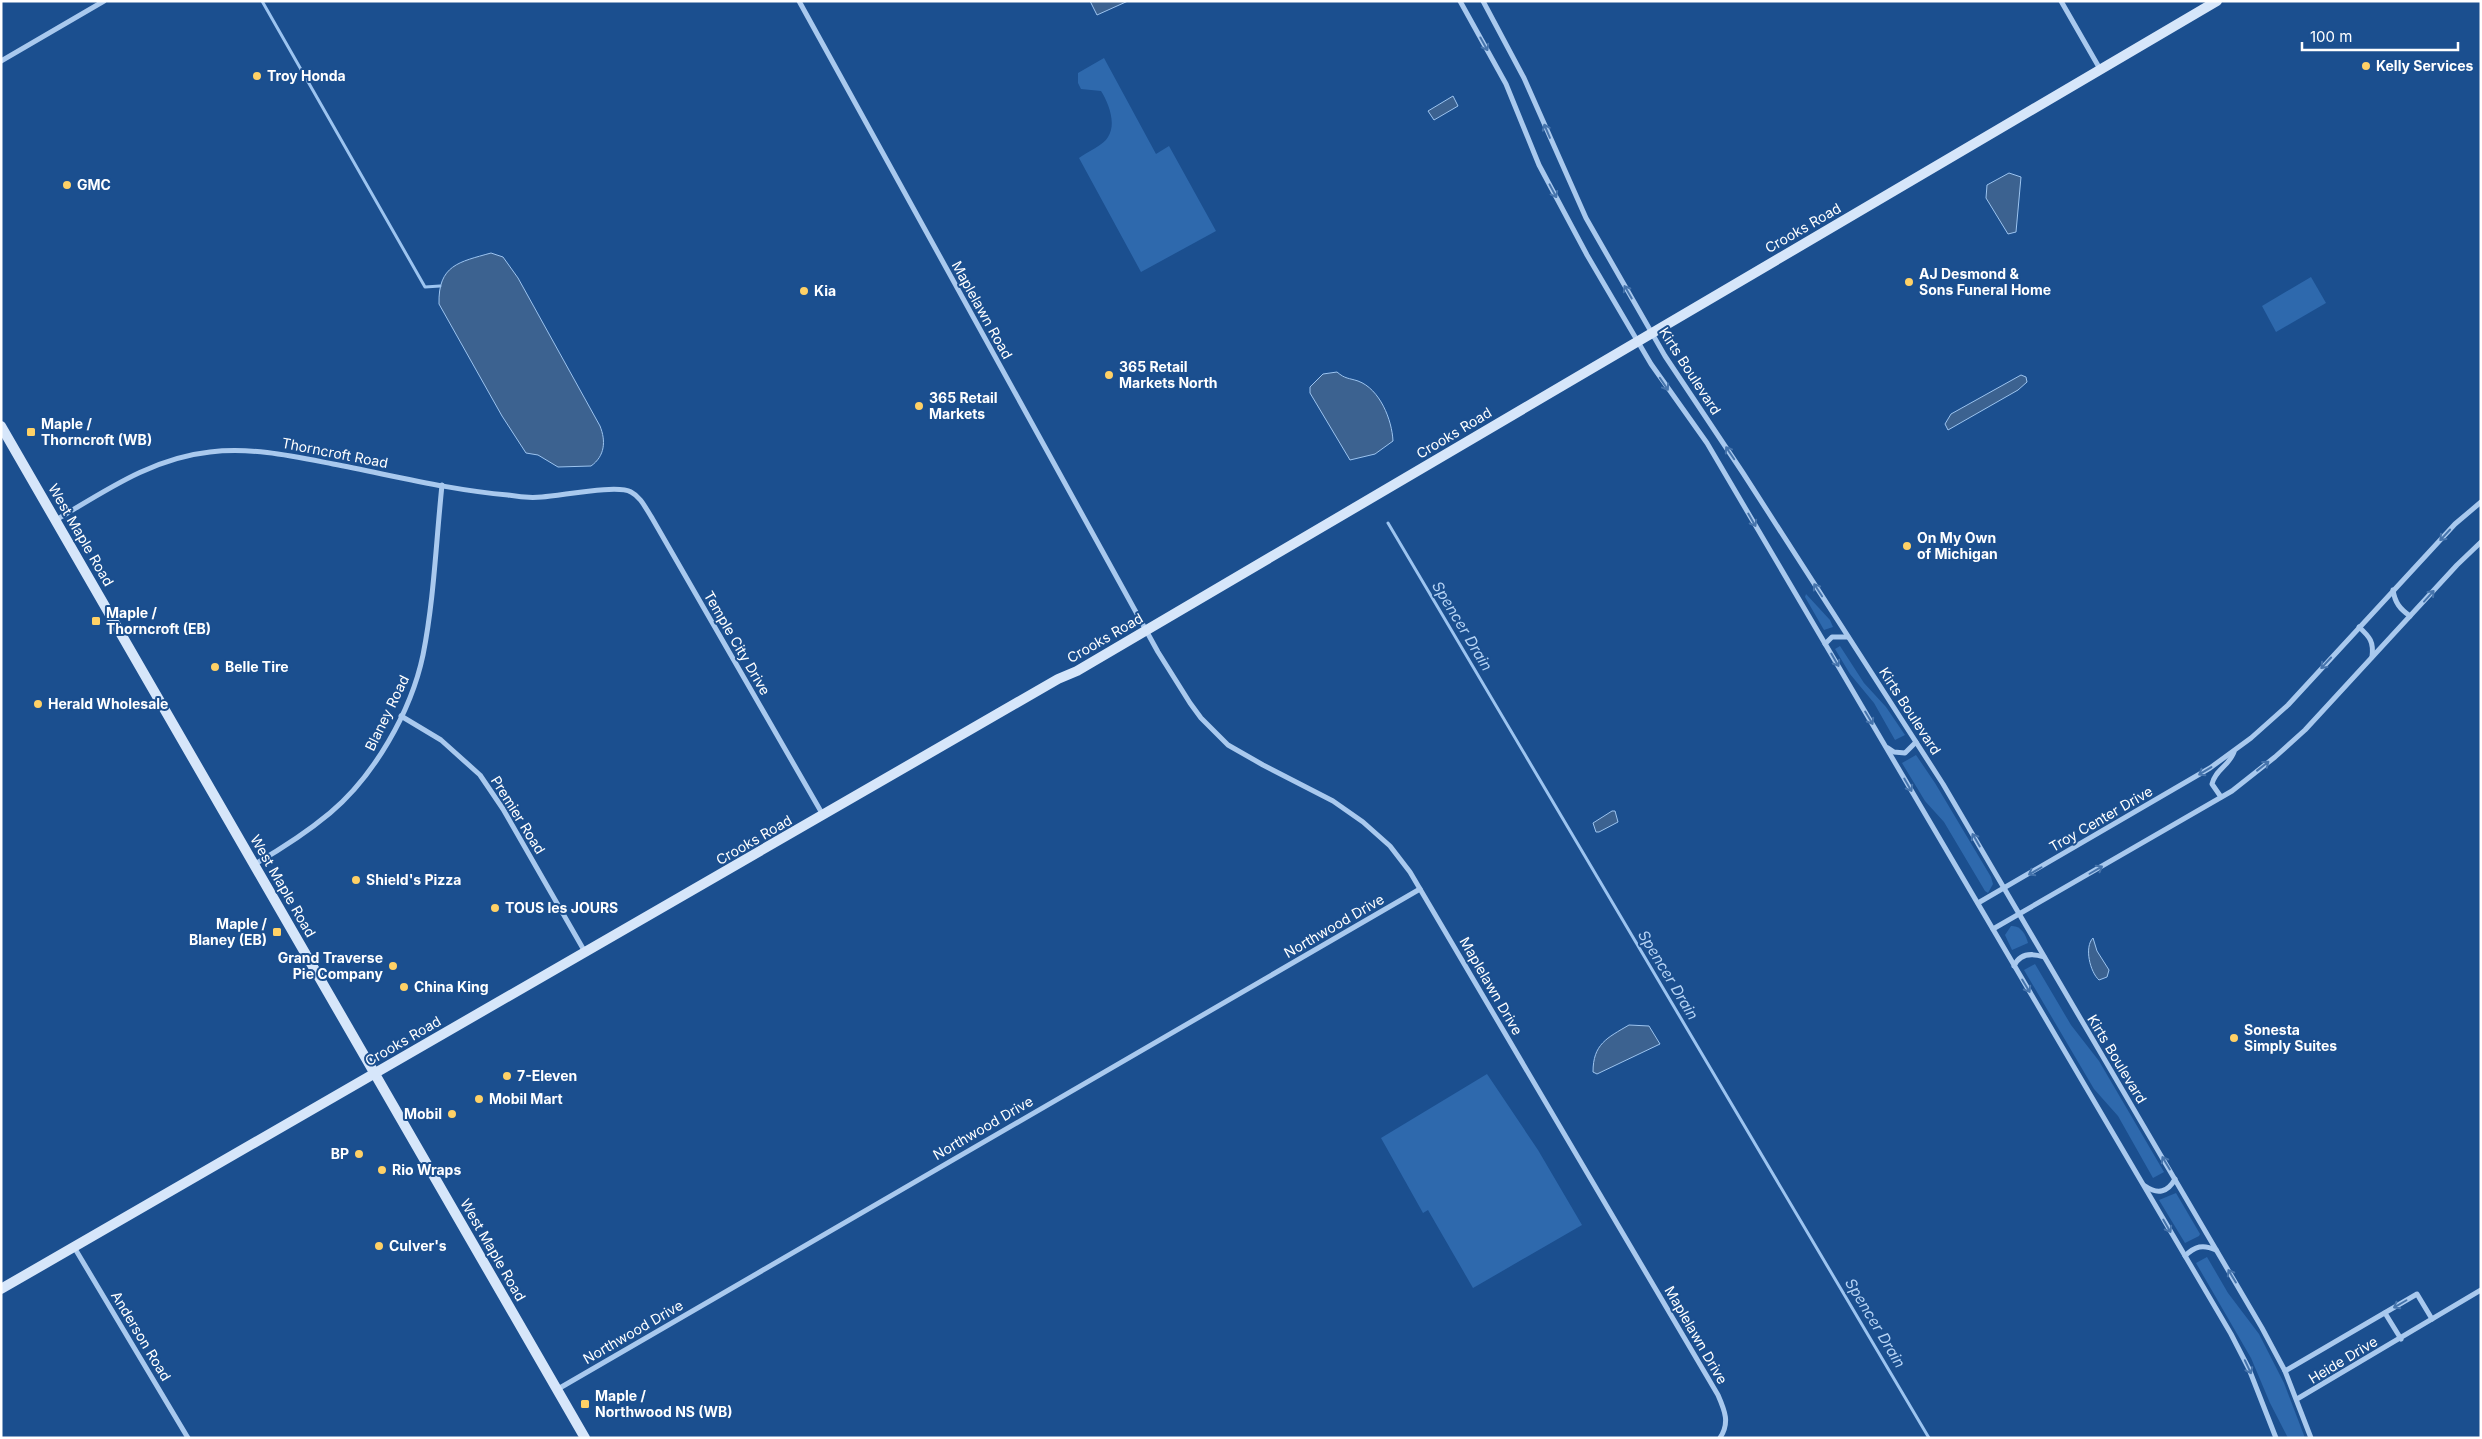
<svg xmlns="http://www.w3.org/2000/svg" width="2482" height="1439" viewBox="0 0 2482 1439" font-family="Inter,sans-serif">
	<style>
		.green { fill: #2e69ad }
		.water { fill: #3c6290; stroke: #9cc4f0 }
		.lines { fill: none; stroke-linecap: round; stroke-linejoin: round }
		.stream { stroke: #9cc4f0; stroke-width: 3 }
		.minor { stroke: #a9c9ee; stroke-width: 5 }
		.secondary { stroke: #d6e6fa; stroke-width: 10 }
		.oneway { stroke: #4674ac }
		.poi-dot { fill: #ffd166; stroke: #1b4f8f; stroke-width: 2 }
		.labels { text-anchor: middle; stroke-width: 4; stroke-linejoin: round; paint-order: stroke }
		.poi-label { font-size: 14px; font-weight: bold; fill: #fff; stroke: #1b4f8f; text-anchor: start }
		.street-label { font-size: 14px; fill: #fff; stroke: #1b4f8f }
		.water-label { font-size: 15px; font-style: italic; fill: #b5d3f5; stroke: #1b4f8f }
	</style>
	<rect width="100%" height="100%" fill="#1b4f8f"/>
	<g class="green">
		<path d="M1104 58 1156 154 1169 146 1216 231 1141 272 1079 158C1087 152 1104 145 1108 137 1117 123 1108 102 1101 91L1081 89 1078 83V73Z"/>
		<path d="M2311 277 2326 303 2276 332 2262 306Z"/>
		<path d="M1806 594 1830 620 1833 627 1824 630 1805 597Z"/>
		<path d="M1840 646 1864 683 1886 707 1905 735 1895 740 1874 703 1850 674 1835 649Z"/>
		<path d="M1916 755 1935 783 1991 877 1993 884 1988 893 1985 891 1944 822 1925 801 1902 763Z"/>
		<path d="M2011 926C2021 925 2026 935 2028 943L2012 950 2005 935Z"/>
		<path d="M2035 964 2071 1025 2099 1061 2164 1172 2153 1178 2118 1116 2094 1089 2024 970Z"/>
		<path d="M1487 1074 1538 1150 1582 1225 1473 1288 1428 1210 1423 1213 1381 1138Z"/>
		<path d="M2176 1193 2200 1234 2199 1236 2185 1243 2159 1200Z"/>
		<path d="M2207 1257 2228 1293 2259 1334 2284 1383 2305 1438H2288L2270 1403 2251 1358 2196 1263Z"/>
	</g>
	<g class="water">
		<path d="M1090 1H1128L1097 15Z"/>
		<path d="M1453 96 1458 106 1434 120 1428 111Z"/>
		<path d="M2009 173 2021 177 2016 232 2008 234 1986 198 1987 185Z"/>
		<path d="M491 253 503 257 518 278 600 426C606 441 605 456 591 466L558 467 538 455 526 453 502 416 439 304C438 265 459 262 491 253Z"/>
		<path d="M1337 372C1345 379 1349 378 1358 381 1380 389 1392 420 1393 441L1375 454 1350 460 1310 393V387L1323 374Z"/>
		<path d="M2021 375 2026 377 2027 382 2018 390 1948 430 1945 424 1951 414Z"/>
		<path d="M1612 811H1615L1618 822 1599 832H1596L1593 823Z"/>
		<path d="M2093 938 2097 951 2109 970 2107 977 2099 980C2090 972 2084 947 2093 938Z"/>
		<path d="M1629 1025 1649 1026 1660 1044 1597 1074 1593 1072C1593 1044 1607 1038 1629 1025Z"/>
	</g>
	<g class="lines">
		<g class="stream">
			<path d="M262 1 425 287 440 286"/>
			<path d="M1388 523 1929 1438"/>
		</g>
		<g class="minor">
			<path d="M799 1 1158 652 1190 703 1201 718 1228 745 1263 765 1333 801 1363 822 1390 846 1410 872 1718 1395C1725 1411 1730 1423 1720 1438"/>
			<path d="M1460 1 1506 84 1539 165 1587 255 1651 364 1707 443 2231 1334 2249 1369 2276 1438"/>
			<path d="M1483 1 1524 78 1586 218 1665 356 1743 473 1943 784 2262 1328 2285 1371 2311 1438"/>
			<path d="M2061 1 2100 69"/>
			<path d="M1 61 104 1"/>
			<path d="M56 520C105 491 152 458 210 452 252 447 292 456 333 464 391 475 449 490 508 495 519 497 531 498 542 497 561 496 617 484 631 492 641 497 646 509 652 518L823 815"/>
			<path d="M2393 590C2395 603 2400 609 2410 616"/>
			<path d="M2359 627C2370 637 2374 642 2372 657"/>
			<path d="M1825 644 1832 637H1848"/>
			<path d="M401 716 441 740 480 775 503 809 585 952"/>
			<path d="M1888 748 1894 752 1905 753 1916 742"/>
			<path d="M2221 797 2212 784C2215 770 2229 766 2234 752"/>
			<path d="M255 864C281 849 306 833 330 813 374 776 411 712 423 655 434 600 436 542 442 485"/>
			<path d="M1978 903 2210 768 2251 738 2288 705 2455 524 2481 502"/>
			<path d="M1993 929 2232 791 2275 757 2305 730 2457 565 2481 542"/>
			<path d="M2014 966C2020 953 2032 953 2044 957"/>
			<path d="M2145 1186C2158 1195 2168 1192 2175 1179"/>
			<path d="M74 1247 188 1438"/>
			<path d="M2185 1256C2195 1246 2203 1244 2216 1250"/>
			<path d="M2385 1313 2401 1339"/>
			<path d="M2285 1371 2417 1294 2432 1319"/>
			<path d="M558 1389 1420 889"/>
			<path d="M2297 1399 2481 1290"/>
		</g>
		<g class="secondary">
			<path d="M1 426 585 1438"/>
			<path d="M1 1289 1058 679 1077 671 2217 1"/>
		</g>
	</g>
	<defs><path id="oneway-shaft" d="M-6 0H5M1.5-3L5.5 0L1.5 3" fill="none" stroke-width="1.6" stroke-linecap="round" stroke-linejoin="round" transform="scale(1.25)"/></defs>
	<g class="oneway">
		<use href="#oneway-shaft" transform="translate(1484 44) rotate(61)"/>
		<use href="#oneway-shaft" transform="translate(1547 131) rotate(-113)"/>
		<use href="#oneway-shaft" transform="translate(1553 191) rotate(62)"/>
		<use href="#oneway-shaft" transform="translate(1628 292) rotate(-120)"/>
		<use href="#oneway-shaft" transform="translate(1664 384) rotate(56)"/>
		<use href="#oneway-shaft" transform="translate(1730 453) rotate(-124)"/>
		<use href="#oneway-shaft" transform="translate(1752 520) rotate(60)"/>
		<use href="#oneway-shaft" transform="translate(2445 535) rotate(133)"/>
		<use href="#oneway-shaft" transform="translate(1818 590) rotate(-123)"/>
		<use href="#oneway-shaft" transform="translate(2429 596) rotate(-48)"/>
		<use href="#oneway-shaft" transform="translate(1835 660) rotate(60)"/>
		<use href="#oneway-shaft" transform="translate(2326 663) rotate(133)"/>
		<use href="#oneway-shaft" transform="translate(1869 718) rotate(59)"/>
		<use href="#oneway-shaft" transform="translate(2263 766) rotate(-38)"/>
		<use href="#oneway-shaft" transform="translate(2205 771) rotate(149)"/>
		<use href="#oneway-shaft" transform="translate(1908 785) rotate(60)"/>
		<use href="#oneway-shaft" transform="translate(1976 840) rotate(-120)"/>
		<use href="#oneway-shaft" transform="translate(2096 870) rotate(-30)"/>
		<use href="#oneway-shaft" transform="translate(2035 871) rotate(150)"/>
		<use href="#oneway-shaft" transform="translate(2026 986) rotate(59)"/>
		<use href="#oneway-shaft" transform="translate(2166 1163) rotate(-121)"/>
		<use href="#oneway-shaft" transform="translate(2167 1226) rotate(60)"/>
		<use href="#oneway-shaft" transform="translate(2232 1276) rotate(-121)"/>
		<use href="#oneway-shaft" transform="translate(2400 1304) rotate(150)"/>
		<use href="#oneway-shaft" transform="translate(2248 1367) rotate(65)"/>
	</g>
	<g class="poi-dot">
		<circle cx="2366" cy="66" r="5"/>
		<circle cx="257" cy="76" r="5"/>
		<circle cx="67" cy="185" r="5"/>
		<circle cx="1909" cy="282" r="5"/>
		<circle cx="804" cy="291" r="5"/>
		<circle cx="1109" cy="375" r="5"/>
		<circle cx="919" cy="406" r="5"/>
		<rect x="26" y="427" width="10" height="10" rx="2.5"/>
		<circle cx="1907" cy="546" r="5"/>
		<rect x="91" y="616" width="10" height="10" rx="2.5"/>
		<circle cx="215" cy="667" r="5"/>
		<circle cx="38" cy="704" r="5"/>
		<circle cx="356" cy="880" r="5"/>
		<circle cx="495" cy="908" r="5"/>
		<rect x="272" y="927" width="10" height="10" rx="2.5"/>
		<circle cx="393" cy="966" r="5"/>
		<circle cx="404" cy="987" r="5"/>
		<circle cx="2234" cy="1038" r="5"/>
		<circle cx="507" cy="1076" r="5"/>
		<circle cx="479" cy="1099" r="5"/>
		<circle cx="452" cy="1114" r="5"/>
		<circle cx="359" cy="1154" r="5"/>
		<circle cx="382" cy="1170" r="5"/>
		<circle cx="379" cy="1246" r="5"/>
		<rect x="580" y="1399" width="10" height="10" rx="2.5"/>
	</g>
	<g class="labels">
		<g class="poi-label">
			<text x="2376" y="71">Kelly Services</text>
			<text x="267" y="81">Troy Honda</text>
			<text x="77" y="190">GMC</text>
			<text x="1919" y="279">AJ Desmond &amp;<tspan x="1919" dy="16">Sons Funeral Home</tspan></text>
			<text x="814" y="296">Kia</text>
			<text x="1119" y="372">365 Retail<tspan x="1119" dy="16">Markets North</tspan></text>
			<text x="929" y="403">365 Retail<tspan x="929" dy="16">Markets</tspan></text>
			<text x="41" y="429">Maple /<tspan x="41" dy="16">Thorncroft (WB)</tspan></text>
			<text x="1917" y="543">On My Own<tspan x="1917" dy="16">of Michigan</tspan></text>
			<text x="106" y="618">Maple /<tspan x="106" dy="16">Thorncroft (EB)</tspan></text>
			<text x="225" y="672">Belle Tire</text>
			<text x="48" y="709">Herald Wholesale</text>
			<text x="366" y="885">Shield's Pizza</text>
			<text x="505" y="913">TOUS les JOURS</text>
			<text x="267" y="929" text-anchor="end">Maple /<tspan x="267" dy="16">Blaney (EB)</tspan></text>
			<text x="383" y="963" text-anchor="end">Grand Traverse<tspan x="383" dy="16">Pie Company</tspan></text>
			<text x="414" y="992">China King</text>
			<text x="2244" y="1035">Sonesta<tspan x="2244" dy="16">Simply Suites</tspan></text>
			<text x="517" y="1081">7-Eleven</text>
			<text x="489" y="1104">Mobil Mart</text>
			<text x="442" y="1119" text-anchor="end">Mobil</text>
			<text x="349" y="1159" text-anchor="end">BP</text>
			<text x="392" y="1175">Rio Wraps</text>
			<text x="389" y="1251">Culver's</text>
			<text x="595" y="1401">Maple /<tspan x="595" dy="16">Northwood NS (WB)</tspan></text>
		</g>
		<g class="street-label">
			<text transform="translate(1803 228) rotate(-30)" y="5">Crooks Road</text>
			<text transform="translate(982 310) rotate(61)" y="5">Maplelawn Road</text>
			<text transform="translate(1690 371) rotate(57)" y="5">Kirts Boulevard</text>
			<text transform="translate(1454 433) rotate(-31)" y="5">Crooks Road</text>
			<text transform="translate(335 453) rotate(11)" y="5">Thorncroft Road</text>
			<text transform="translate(81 535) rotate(60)" y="5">West Maple Road</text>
			<text transform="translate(1105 638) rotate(-30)" y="5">Crooks Road</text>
			<text transform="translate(737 643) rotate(60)" y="5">Temple City Drive</text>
			<text transform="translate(1910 711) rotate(57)" y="5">Kirts Boulevard</text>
			<text transform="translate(387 713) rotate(-64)" y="5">Blaney Road</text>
			<text transform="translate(518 815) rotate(58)" y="5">Premier Road</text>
			<text transform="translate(2101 819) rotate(-30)" y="5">Troy Center Drive</text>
			<text transform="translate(754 840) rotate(-30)" y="5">Crooks Road</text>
			<text transform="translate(283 886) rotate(60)" y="5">West Maple Road</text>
			<text transform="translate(1334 926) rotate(-30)" y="5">Northwood Drive</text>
			<text transform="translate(1491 986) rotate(60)" y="5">Maplelawn Drive</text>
			<text transform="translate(403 1041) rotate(-30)" y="5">Crooks Road</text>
			<text transform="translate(2117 1059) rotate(59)" y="5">Kirts Boulevard</text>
			<text transform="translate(983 1128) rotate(-30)" y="5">Northwood Drive</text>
			<text transform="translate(493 1250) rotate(60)" y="5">West Maple Road</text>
			<text transform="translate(633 1332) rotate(-30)" y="5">Northwood Drive</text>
			<text transform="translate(1696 1335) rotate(60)" y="5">Maplelawn Drive</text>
			<text transform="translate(141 1336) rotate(59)" y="5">Anderson Road</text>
			<text transform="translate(2343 1360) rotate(-31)" y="5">Heide Drive</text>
		</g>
		<g class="water-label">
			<text transform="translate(1462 626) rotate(59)" y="5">Spencer Drain</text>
			<text transform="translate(1668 975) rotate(59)" y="5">Spencer Drain</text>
			<text transform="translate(1875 1323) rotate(59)" y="5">Spencer Drain</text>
		</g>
	</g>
	<rect width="2482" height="1439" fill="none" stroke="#ffffff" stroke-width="5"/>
	<path d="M2302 42v8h156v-8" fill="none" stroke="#ffffff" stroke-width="2.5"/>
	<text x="2310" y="42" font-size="15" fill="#ffffff" stroke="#1b4f8f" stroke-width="4" paint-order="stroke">100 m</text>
</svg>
